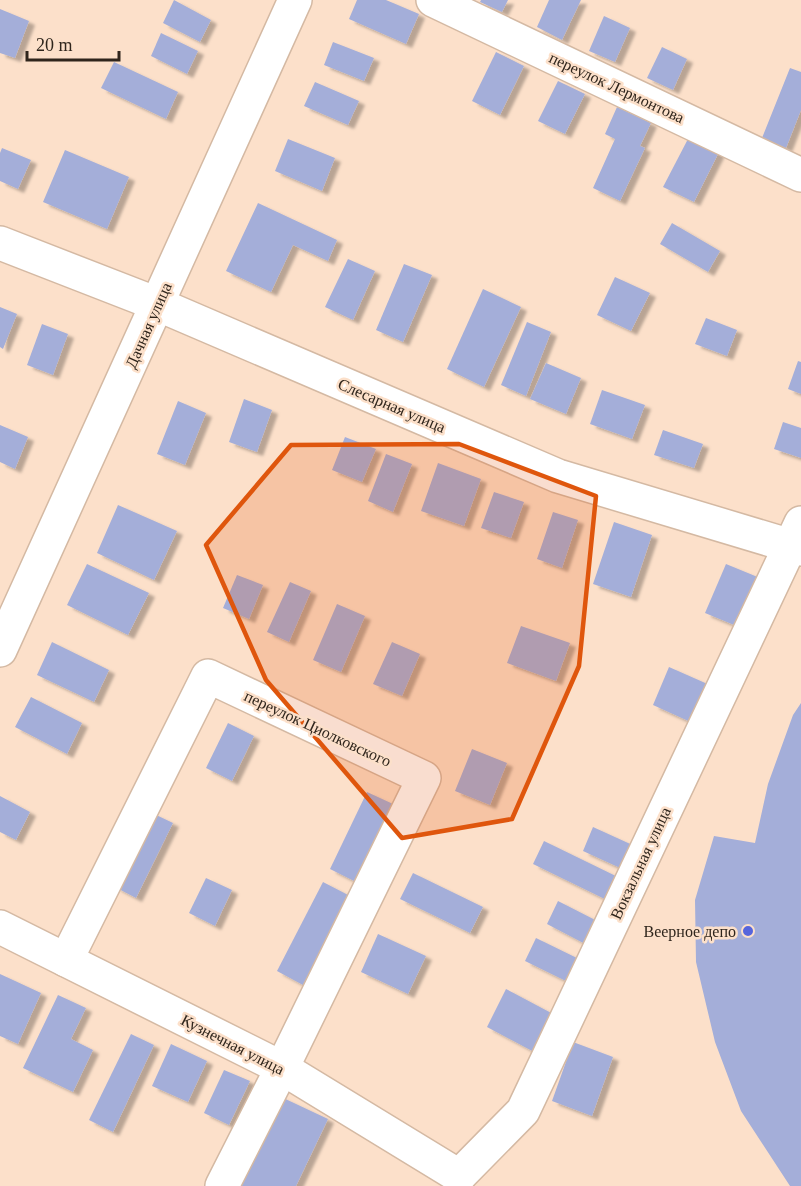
<svg xmlns="http://www.w3.org/2000/svg" width="801" height="1186" viewBox="0 0 801 1186" font-family="Georgia,serif">
	<style>
		.building { fill: #a4aed9; filter: url(#shadow) }
		.lines { fill: none; stroke-linecap: round; stroke-linejoin: round }
		.minor-casing { stroke: #d4b9a3; stroke-width: 36 }
		.minor { stroke: #fff; stroke-width: 33 }
		.marked { fill: #df560d; fill-opacity: 0.2; stroke: #df560d; stroke-width: 4.5; stroke-linejoin: round }
		.poi-dot { fill: #5765dc; stroke: #fce0ca; stroke-width: 2 }
		.labels { text-anchor: middle; stroke-width: 5; stroke-linejoin: round; paint-order: stroke }
		.street-label { font-size: 16px; fill: #2f251c; stroke: #fce0ca }
		.poi-label { font-size: 16px; fill: #2f251c; stroke: #fce0ca; text-anchor: end }
	</style>
	<defs>
		<filter id="shadow"><feDropShadow dx="6" dy="4" stdDeviation="1.5" flood-color="#0004"/></filter>
	</defs>
	<rect width="100%" height="100%" fill="#fce0ca"/>
	<g class="building">
		<path d="M174 0 211 20 200 42 163 23Z"/>
		<path d="M357 0H386L419 14 406 44 349 19Z"/>
		<path d="M481 0H508L502 12 480 2Z"/>
		<path d="M549 0H581L562 40 537 27Z"/>
		<path d="M0 9 29 21 15 58 0 53Z"/>
		<path d="M604 16 630 28 615 62 589 51Z"/>
		<path d="M161 33 198 51 187 74 151 56Z"/>
		<path d="M333 42 374 58 364 81 324 65Z"/>
		<path d="M662 47 687 59 673 90 647 78Z"/>
		<path d="M496 52 524 66 500 115 472 101Z"/>
		<path d="M114 62 178 92 166 119 101 88Z"/>
		<path d="M790 68 801 72V110L786 148 762 138Z"/>
		<path d="M558 81 585 94 565 134 538 121Z"/>
		<path d="M315 82 359 101 348 125 304 106Z"/>
		<path d="M617 107 651 123 640 146 645 148 620 201 593 188 615 139 605 134Z"/>
		<path d="M689 137 719 152 694 202 663 187Z"/>
		<path d="M288 139 335 158 322 191 275 171Z"/>
		<path d="M2 148 31 160 18 189 0 181V153Z"/>
		<path d="M65 150 129 177 107 229 43 202Z"/>
		<path d="M258 203 337 240 328 261 293 245 271 292 226 271Z"/>
		<path d="M672 223 720 251 708 272 660 244Z"/>
		<path d="M348 259 375 271 353 320 325 307Z"/>
		<path d="M404 264 432 275 403 342 376 330Z"/>
		<path d="M615 277 650 293 631 331 597 315Z"/>
		<path d="M483 289 521 307 484 387 447 369Z"/>
		<path d="M0 307 17 314 3 349 0 347Z"/>
		<path d="M706 318 737 330 727 356 695 344Z"/>
		<path d="M527 322 551 332 526 396 501 385Z"/>
		<path d="M42 324 68 334 53 375 27 365Z"/>
		<path d="M798 361 801 362V394L788 389Z"/>
		<path d="M546 363 581 378 566 414 530 399Z"/>
		<path d="M602 390 645 405 632 439 590 424Z"/>
		<path d="M244 399 272 410 257 452 229 442Z"/>
		<path d="M178 401 206 413 185 465 157 454Z"/>
		<path d="M783 422 801 428V458L774 449Z"/>
		<path d="M0 425 28 437 15 469 0 462Z"/>
		<path d="M663 430 703 444 694 468 654 455Z"/>
		<path d="M345 437 376 449 362 482 332 470Z"/>
		<path d="M386 454 412 464 393 512 368 501Z"/>
		<path d="M438 463 481 479 464 526 421 511Z"/>
		<path d="M494 492 524 502 511 538 481 528Z"/>
		<path d="M118 505 177 531 154 580 97 553Z"/>
		<path d="M553 512 578 520 562 568 537 559Z"/>
		<path d="M614 522 652 535 631 597 593 584Z"/>
		<path d="M87 564 149 593 128 635 67 605Z"/>
		<path d="M726 564 760 578 739 627 705 613Z"/>
		<path d="M237 575 263 585 249 619 223 608Z"/>
		<path d="M290 582 311 591 289 642 267 632Z"/>
		<path d="M337 604 365 616 341 672 313 660Z"/>
		<path d="M521 626 570 643 556 681 507 663Z"/>
		<path d="M52 642 109 670 94 702 37 675Z"/>
		<path d="M392 642 420 654 402 696 373 684Z"/>
		<path d="M669 667 712 686 695 724 653 705Z"/>
		<path d="M31 697 82 723 67 754 15 727Z"/>
		<path d="M801 703V1186H790L741 1111 715 1042 696 962 695 900 714 836 755 843 768 784 793 715Z"/>
		<path d="M228 723 254 736 232 781 206 768Z"/>
		<path d="M472 749 507 763 490 805 455 791Z"/>
		<path d="M367 792 393 804 356 882 330 869Z"/>
		<path d="M0 796 30 812 16 840 0 832Z"/>
		<path d="M152 813 173 823 136 898 115 887Z"/>
		<path d="M593 827 639 848 629 872 583 851Z"/>
		<path d="M544 841 624 880 613 903 533 864Z"/>
		<path d="M413 873 483 907 470 933 400 899Z"/>
		<path d="M206 878 232 890 215 926 189 913Z"/>
		<path d="M323 882 350 896 303 985 277 971Z"/>
		<path d="M558 901 603 924 591 947 547 924Z"/>
		<path d="M378 934 426 956 408 994 361 972Z"/>
		<path d="M536 938 581 960 570 983 525 961Z"/>
		<path d="M0 974 41 993 18 1044 0 1036Z"/>
		<path d="M506 989 555 1015 536 1053 487 1027Z"/>
		<path d="M58 995 86 1008 71 1039 93 1050 73 1092 23 1068Z"/>
		<path d="M131 1034 154 1045 113 1132 89 1120Z"/>
		<path d="M573 1042 613 1057 592 1116 552 1101Z"/>
		<path d="M171 1044 207 1061 188 1102 152 1086Z"/>
		<path d="M224 1070 250 1081 229 1125 204 1113Z"/>
		<path d="M279 1096 328 1119 296 1186H236Z"/>
	</g>
	<g class="lines">
		<g class="minor-casing">
			<g id="minor">
				<path d="M433 0 801 175"/>
				<path d="M0 243 157 304 558 476 801 549"/>
				<path d="M0 650 295 0"/>
				<path d="M0 927 282 1068 459 1176"/>
				<path d="M66 960 208 676 424 778 282 1068 222 1186"/>
				<path d="M459 1176 523 1111 801 523"/>
			</g>
		</g>
		<use href="#minor" class="minor"/>
	</g>
	<path class="marked" d="M459 444 596 496 579 666 512 819 402 838 266 680 206 545 291 445Z"/>
	<circle class="poi-dot" cx="748" cy="931" r="6"/>
	<g class="labels">
		<g class="street-label">
			<text transform="translate(617 87) rotate(25)" y="6">переулок Лермонтова</text>
			<text transform="translate(148 325) rotate(-66)" y="6">Дачная улица</text>
			<text transform="translate(392 405) rotate(23)" y="6">Слесарная улица</text>
			<text transform="translate(318 728) rotate(25)" y="6">переулок Циолковского</text>
			<text transform="translate(640 863) rotate(-65)" y="6">Вокзальная улица</text>
			<text transform="translate(233 1044) rotate(27)" y="6">Кузнечная улица</text>
		</g>
		<g class="poi-label">
			<text x="736" y="937">Веерное депо</text>
		</g>
	</g>
	<path d="M27 51v9h92v-9" fill="none" stroke="#2f251c" stroke-width="3"/>
	<text x="36" y="51" font-size="18" fill="#2f251c" stroke="#fce0ca" stroke-width="4.5" paint-order="stroke">20 m</text>
</svg>
